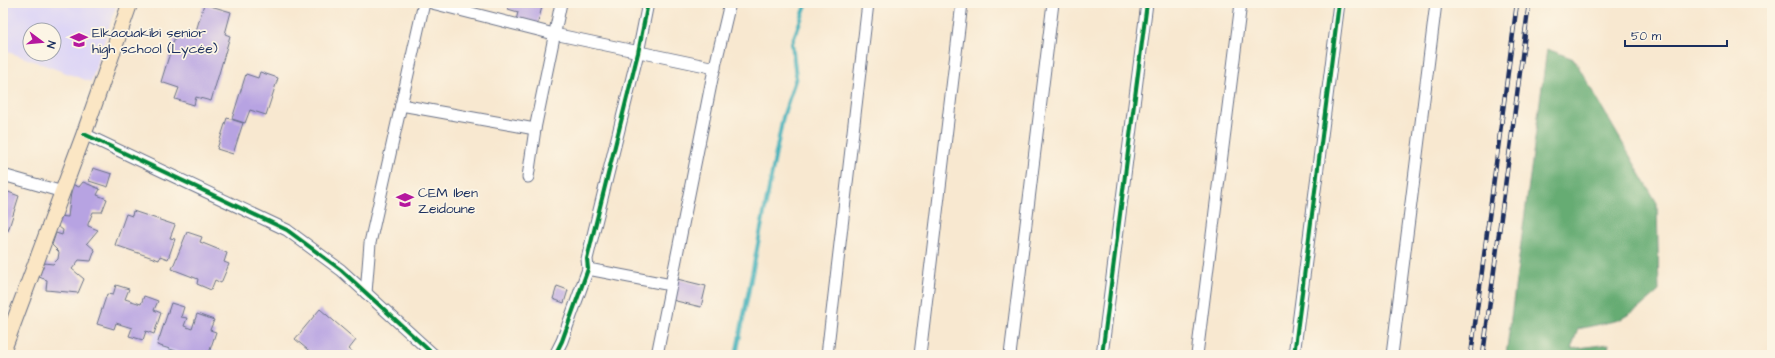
<svg xmlns="http://www.w3.org/2000/svg" width="1775" height="358" viewBox="0 0 1775 358" font-family="'Architects Daughter',sans-serif">
	<style>
		.built { fill: #ddd5f6; fill-rule: evenodd }
		.forest { fill: #66ac73; stroke: #406e68 }
		.lines { fill: none; stroke-linecap: round; stroke-linejoin: round }
		.stream { stroke: #40b0ba; stroke-width: 4 }
		.building { fill: #b7a3e2 }
		.street-casing { stroke: #687086; stroke-width: 13 }
		.secondary-casing { stroke: #687086; stroke-width: 17 }
		.street { stroke: #fff; stroke-width: 11 }
		.secondary { stroke: #fbe6c4; stroke-width: 15 }
		.rail-casing { stroke: #1b2f5e; stroke-width: 4.5 }
		.rail { stroke: #fcf5e5; stroke-width: 3; stroke-dasharray: 9; stroke-linecap: butt }
		.cycleway-casing { stroke: #fcf5e5; stroke-width: 6 }
		.cycleway { stroke: #00873e; stroke-width: 4 }
		.labels { text-anchor: middle; stroke-width: 3.5; stroke-linejoin: round; paint-order: stroke }
		.poi-label { font-size: 14px; fill: #1b2f5e; stroke: #fcf5e5; text-anchor: start }
	</style>
	<rect width="100%" height="100%" fill="#fcf5e5"/>
	<filter id="ink" filterUnits="userSpaceOnUse"><feTurbulence type="fractalNoise" baseFrequency=".025" numOctaves="2"/><feDisplacementMap in="SourceGraphic" scale="8" xChannelSelector="R" yChannelSelector="G"/><feConvolveMatrix kernelMatrix="1 2 1 2 8 2 1 2 1" color-interpolation-filters="sRGB"/></filter>
	<filter id="wash" filterUnits="userSpaceOnUse"><feTurbulence type="fractalNoise" baseFrequency=".012" numOctaves="4" result="noise"/><feDisplacementMap in="SourceGraphic" scale="16" xChannelSelector="R" yChannelSelector="G"/><feGaussianBlur stdDeviation="0.9" result="paint"/><feColorMatrix in="noise" values="0 0 0 0 0 0 0 0 0 0 0 0 0 0 0 0 0 1.4 0 .05"/><feComposite in="paint" operator="in"/></filter>
	<g filter="url(#wash)">
		<rect width="100%" height="100%" fill="#f8e8d0"/>
		<g class="built">
			<path d="M3 3H117L91 82 3 50ZM30 30H54V54H30Z"/>
			<path d="M156 332 228 355H146Z"/>
		</g>
		<path class="forest" d="M1547 49 1574 59 1657 203 1659 291 1638 309 1619 320 1578 329 1571 349 1609 344 1607 355H1506Z"/>
		<g class="lines">
			<path class="stream" d="M736 355 783 117 796 77 792 43 807 3"/>
		</g>
		<g id="blocks">
			<g class="building">
				<path d="M509 3H543L536 30 515 25 518 12 508 9Z"/>
				<path d="M204 4 231 12 225 34 230 36 211 101 196 97 194 105 175 99 179 88 161 82 176 33 194 38Z"/>
				<path d="M260 72 278 78 266 115 250 110 245 123 232 119 246 74 258 78Z"/>
				<path d="M227 118 243 123 233 154 217 149Z"/>
				<path d="M93 168 112 174 108 187 89 181Z"/>
				<path d="M83 182 100 189 97 195 107 199 102 212H93L88 224V226L98 230 87 243 95 250 91 261 79 260 72 269 84 279 78 293 46 290 47 280 39 277 44 263 53 264 58 259 59 252 52 245 56 233 62 235 63 230 56 225 59 216 68 217 72 184 79 187Z"/>
				<path d="M3 190 19 196 8 231 3 229Z"/>
				<path d="M133 211 175 225 170 238 175 239 168 259 160 256 159 260 115 245 126 214 132 216Z"/>
				<path d="M187 232 202 237 200 242 227 253 224 262 229 264 221 283 215 280 211 290 197 284 198 279 172 269Z"/>
				<path d="M677 279 706 286 701 307 672 300Z"/>
				<path d="M116 285 129 289 125 299 141 304 144 296 158 301 154 310 161 313 154 334 146 331 143 340 129 336 132 328 116 323 114 329 97 324 107 294 113 295Z"/>
				<path d="M557 286 568 290 564 303 553 299Z"/>
				<path d="M171 303 184 307 181 317 187 318 184 326 192 329 197 314 214 320 210 330 216 332 209 353 203 351 201 355H189L157 345Z"/>
				<path d="M320 309 356 340 349 349 356 355H314L295 339Z"/>
			</g>
		</g>
	</g>
	<g filter="url(#ink)">
		<use href="#blocks" fill-opacity="0" stroke="#687086" stroke-width="1"/>
		<g class="lines">
			<g class="street-casing">
				<g id="street">
					<path d="M432 3 554 34 715 68"/>
					<path d="M401 105 535 129"/>
					<path d="M84 134 287 230 341 270 434 355"/>
					<path d="M3 175 63 192"/>
					<path d="M528 177 535 129 561 3"/>
					<path d="M588 269 671 285"/>
					<path d="M366 293 370 243 424 3"/>
					<path d="M555 355 562 341 588 269 587 259 638 53 648 3"/>
					<path d="M657 355 712 79 730 3"/>
					<path d="M827 355 868 3"/>
					<path d="M920 355 962 3"/>
					<path d="M1010 355 1053 3"/>
					<path d="M1102 355 1147 3"/>
					<path d="M1197 355 1241 3"/>
					<path d="M1294 355 1339 3"/>
					<path d="M1392 355 1436 3"/>
				</g>
			</g>
			<g class="secondary-casing">
				<path id="secondary" d="M3 351 84 134 130 3"/>
			</g>
			<use href="#street" class="street"/>
			<use href="#secondary" class="secondary"/>
			<g class="rail-casing">
				<g id="rail">
					<path d="M1471 355 1517 3"/>
					<path d="M1483 355 1529 3"/>
				</g>
			</g>
			<use href="#rail" class="rail"/>
			<g class="cycleway-casing">
				<g id="cycleway">
					<path d="M84 134 287 230 341 270 434 355"/>
					<path d="M555 355 562 341 588 269 587 259 638 53 648 3"/>
					<path d="M1102 355 1147 3"/>
					<path d="M1294 355 1339 3"/>
				</g>
			</g>
			<use href="#cycleway" class="cycleway"/>
		</g>
	</g>
	<defs>
		<g id="school-bare" transform="scale(1.38)"><path d="M0-5L7-2L0 1L-7-2ZM-4 1L0 2.5L4 1V4Q0 6-4 4Z" fill="#b5179e" stroke="#fcf5e5" stroke-width="2.5" paint-order="stroke"/></g>
	</defs>
	<g fill-rule="evenodd">
		<use href="#school-bare" x="79" y="40"/>
		<use href="#school-bare" x="405" y="200"/>
	</g>
	<g class="labels">
		<g class="poi-label">
			<text x="92" y="37">Elkaouakibi senior<tspan x="92" dy="16">high school (Lycée)</tspan></text>
			<text x="418" y="197">CEM Iben<tspan x="418" dy="16">Zeidoune</tspan></text>
		</g>
	</g>
	<rect width="1775" height="358" fill="none" stroke="#fcf5e5" stroke-width="16"/>
	<g transform="translate(42 42) rotate(106)"><circle r="19" fill="#fcf5e5" stroke="#a2a6af"/>
	<path d="M0-3L7 15L0 10L-7 15Z" fill="#b5179e"/>
	<text y="-6" font-size="11" font-weight="bold" text-anchor="middle" fill="#1b2f5e">N</text>
	</g>
	<path d="M1625 40v6h102v-6" fill="none" stroke="#1b2f5e" stroke-width="2"/>
	<text x="1631" y="40" font-size="12" fill="#1b2f5e" stroke="#fcf5e5" stroke-width="3" paint-order="stroke">50 m</text>
</svg>
